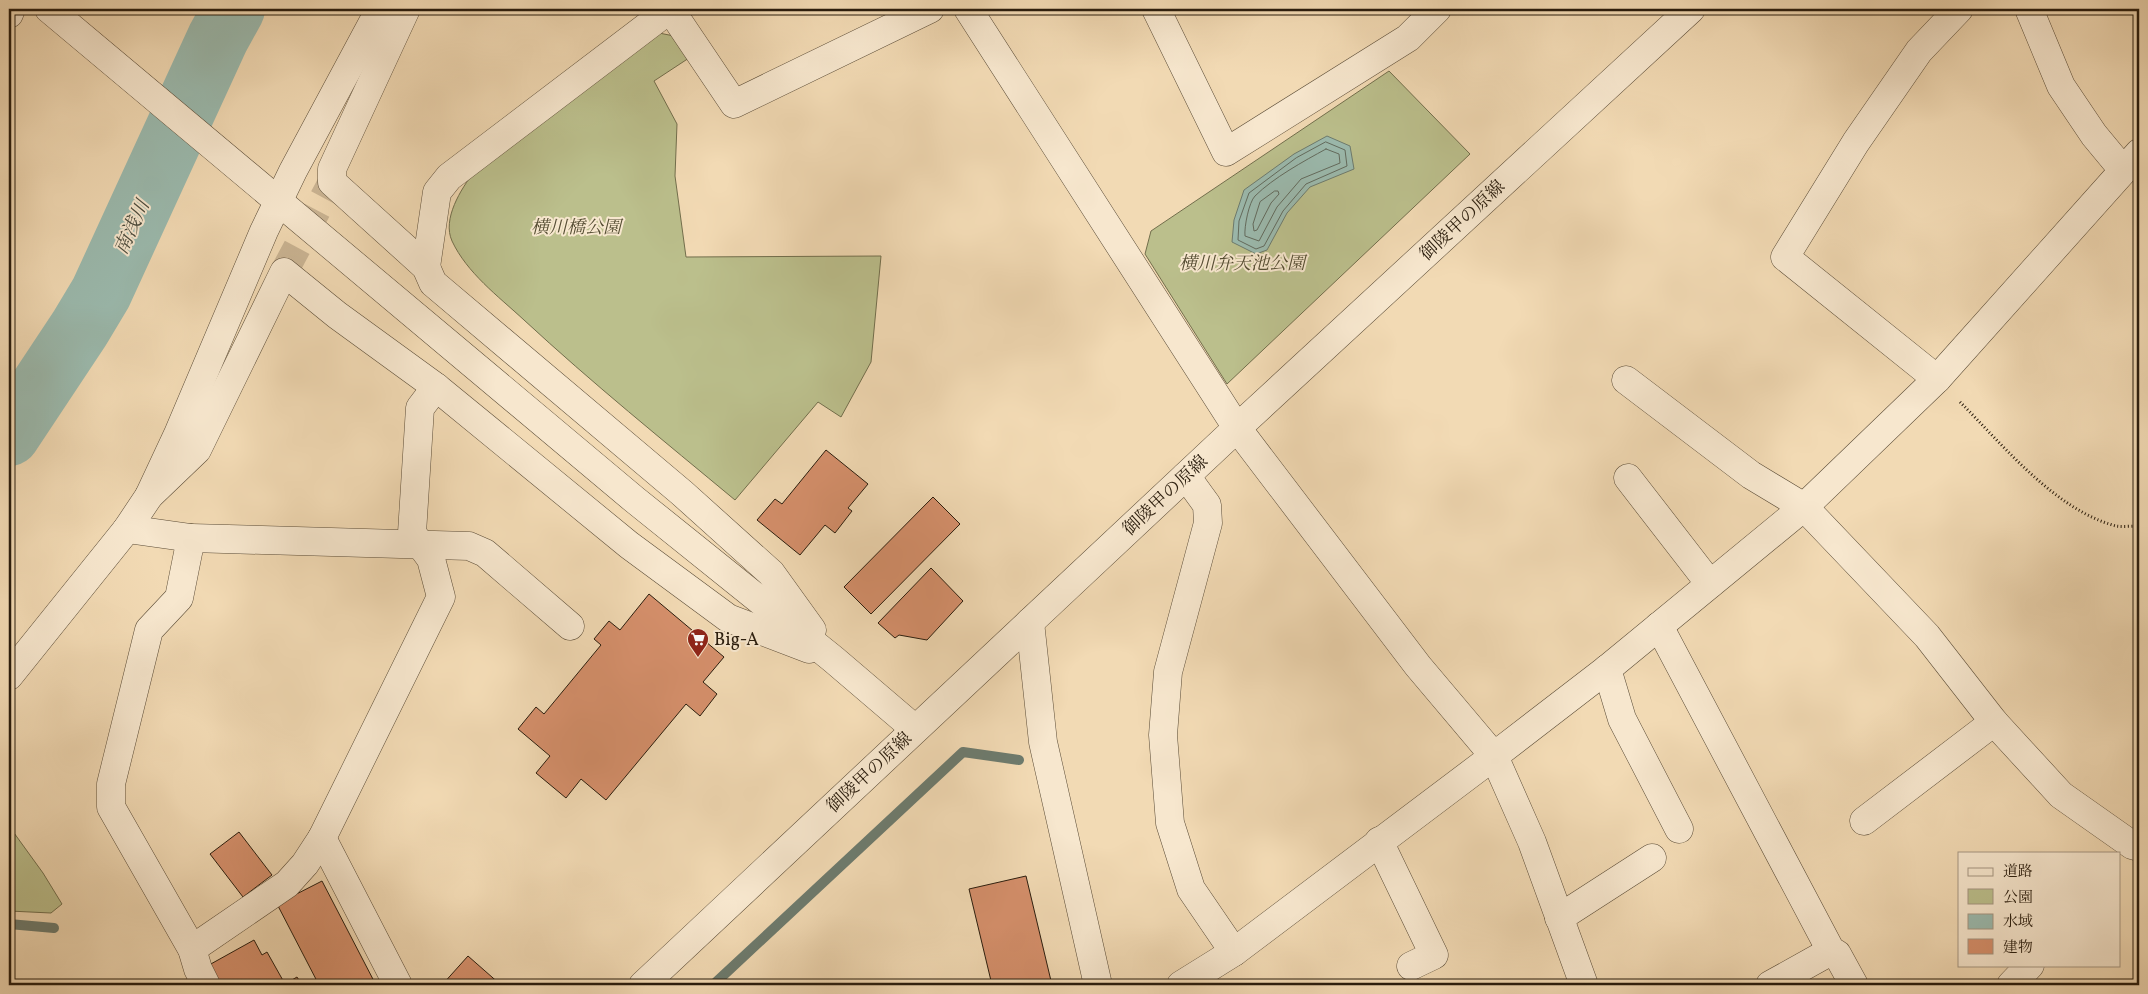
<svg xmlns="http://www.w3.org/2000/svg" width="2148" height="994" viewBox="0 0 2148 994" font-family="Vollkorn,'Noto Serif JP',serif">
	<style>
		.green { fill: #bbbf8c; stroke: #726e4c }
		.water { fill: #9bbaae; stroke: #6d7b6e }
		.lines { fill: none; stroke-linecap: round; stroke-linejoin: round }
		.shore { stroke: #626b5e; stroke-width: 1 }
		.stream { stroke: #6d7b6e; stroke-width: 10 }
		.river { stroke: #9bbaae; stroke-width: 62 }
		.building { fill: #d6906c; stroke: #291c0d }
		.minor-tunnel { stroke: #cab493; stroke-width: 28; stroke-dasharray: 28 14; stroke-linecap: butt }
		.minor-casing { stroke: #5b4c37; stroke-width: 29 }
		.path { stroke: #291c0d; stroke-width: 3; stroke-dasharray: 1 2.5; stroke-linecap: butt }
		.minor { stroke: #f7e7ce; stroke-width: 28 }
		.labels { text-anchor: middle; stroke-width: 4; stroke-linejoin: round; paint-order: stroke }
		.street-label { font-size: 18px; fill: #291c0d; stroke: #f7e7ce }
		.park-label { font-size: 18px; font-style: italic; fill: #554d33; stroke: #f7e7ce }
		.poi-label { font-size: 18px; fill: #291c0d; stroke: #f7e7ce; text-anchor: start }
		.water-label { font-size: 19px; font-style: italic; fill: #4b4b3d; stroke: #f7e7ce }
	</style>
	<rect width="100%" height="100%" fill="#f2dab4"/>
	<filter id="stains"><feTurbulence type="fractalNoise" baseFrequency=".004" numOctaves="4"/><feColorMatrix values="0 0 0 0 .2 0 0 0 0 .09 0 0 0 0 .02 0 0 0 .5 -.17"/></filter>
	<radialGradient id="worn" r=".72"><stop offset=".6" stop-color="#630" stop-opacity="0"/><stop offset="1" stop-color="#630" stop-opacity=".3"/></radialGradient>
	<g class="green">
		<path d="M659 33 674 36 689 58 654 81 677 124 675 176 686 257 881 256 871 362 841 417 818 402 735 500C664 441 592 383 524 320 498 296 467 273 452 241 442 219 461 189 474 172Z"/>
		<path d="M1389 71 1470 154 1227 384 1145 254 1151 231Z"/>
		<path d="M9 826 43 873 62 904 51 913 9 911Z"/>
	</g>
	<path class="water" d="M1327 136 1350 146 1354 169 1310 187 1287 213 1267 250 1256 254 1232 242 1234 220 1244 190 1294 154Z"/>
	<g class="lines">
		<g class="shore">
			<path d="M1326 142 1345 150 1347 166 1306 184 1283 211 1264 246 1256 249 1238 240 1239 221 1249 193 1296 158Z"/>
			<path d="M1326 149 1339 154 1340 163 1301 179 1277 207 1259 241 1245 236C1244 227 1249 202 1255 196 1273 178 1304 161 1326 149Z"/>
			<path d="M1275 191H1278L1279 194 1271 203 1257 230 1254 231 1253 224 1260 202Z"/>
		</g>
		<g class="stream">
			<path d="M9 924 54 928"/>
			<path d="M713 985 963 752 1019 760"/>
		</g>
		<path class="river" d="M9 435 80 328 101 293 218 38 234 9"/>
	</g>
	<g class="building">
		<path d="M826 450 868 484 848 508 852 511 835 533 825 525 800 555 757 520 775 499 782 504Z"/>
		<path d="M933 497 960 524 871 614 844 587Z"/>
		<path d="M931 568 963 601 927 640 899 635 895 638 878 623Z"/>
		<path d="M649 594 724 657 703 682 717 694 700 716 686 704 606 800 581 779 566 798 536 773 550 756 518 729 536 707 544 714 601 645 594 639 609 621 620 630Z"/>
		<path d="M239 832 272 875 243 897 210 854Z"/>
		<path d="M1026 876 1052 985H992L969 889Z"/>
		<path d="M322 881 376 985H319L277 904Z"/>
		<path d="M254 940 262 955 267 952 285 984 297 977 302 985 220 984 209 965Z"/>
		<path d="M468 956 501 985H442Z"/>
	</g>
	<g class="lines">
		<path class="minor-tunnel" d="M284 272 332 182"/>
		<g class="minor-casing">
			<g id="minor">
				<path d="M49 9 635 500 833 659 915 729"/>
				<path d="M406 9 332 169V182L426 267 433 283 682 493 771 573 812 630"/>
				<path d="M968 9 1237 428 1418 666 1494 756 1532 842 1584 985"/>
				<path d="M1156 9 1226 152 1408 38 1437 9"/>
				<path d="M2029 9 2061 86 2094 135 2123 170"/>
				<path d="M9 14 11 9"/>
				<path d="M426 267 437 192 449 177 670 9 734 104 930 9"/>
				<path d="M1937 379 1785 257 1856 142 1919 51 1959 9"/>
				<path d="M1626 380 1751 475 1804 507 1927 636 1994 722 2061 795 2132 845 2139 847"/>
				<path d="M1186 476 1207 505 1208 523 1168 672 1163 735 1170 823 1191 889 1234 952"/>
				<path d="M1628 478 1710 584"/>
				<path d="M149 496 197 450 284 272 337 315 436 387 629 545 728 618 809 649"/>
				<path d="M127 529 191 538 179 598 149 630 111 784V807L192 949 198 969 206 985"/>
				<path d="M191 538 469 546 485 553 570 626"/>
				<path d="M1030 622 1043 742 1098 985"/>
				<path d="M1659 626 1831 951"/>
				<path d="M1607 669 1622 719 1679 829"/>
				<path d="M9 676 127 529 149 496 178 434 264 231 293 171 380 9"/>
				<path d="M1864 821 1994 722"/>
				<path d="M322 838 398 985"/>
				<path d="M1379 841 1434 955 1411 966"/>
				<path d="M1559 918 1652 858"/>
				<path d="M192 949 287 884 305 864 322 838 441 597 431 559 412 533 420 408 436 387"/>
				<path d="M643 985 1237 428 1691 9"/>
				<path d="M1181 985 1234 952 1494 756 1607 669 1804 507 1937 379 2139 153"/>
				<path d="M1770 985 1831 951 1837 954 1854 985"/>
				<path d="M2011 985 2030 965"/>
			</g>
		</g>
		<path class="path" d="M1960 402C2003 445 2055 510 2116 526 2123 527 2132 526 2139 526"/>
		<use href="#minor" class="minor"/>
	</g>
	<defs>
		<g id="supermarket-pin" transform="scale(1.125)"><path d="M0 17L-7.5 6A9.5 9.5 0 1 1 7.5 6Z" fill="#8f2418" stroke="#f7e7ce"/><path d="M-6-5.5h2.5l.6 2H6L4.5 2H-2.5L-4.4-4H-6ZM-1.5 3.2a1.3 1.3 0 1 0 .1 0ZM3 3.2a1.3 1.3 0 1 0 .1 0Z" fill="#fff"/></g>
	</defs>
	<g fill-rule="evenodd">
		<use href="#supermarket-pin" x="698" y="639"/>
	</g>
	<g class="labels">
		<g class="street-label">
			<text transform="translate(1462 220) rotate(-43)" y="6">御陵甲の原線</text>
			<text transform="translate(1165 495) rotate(-43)" y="6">御陵甲の原線</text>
			<text transform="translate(869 772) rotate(-43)" y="6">御陵甲の原線</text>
		</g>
		<g class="park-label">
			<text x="576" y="233">横川橋公園</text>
			<text x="1242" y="269">横川弁天池公園</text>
		</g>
		<g class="poi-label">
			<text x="714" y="645">Big-A</text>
		</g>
		<g class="water-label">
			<text transform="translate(131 227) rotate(-65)" y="7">南浅川</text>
		</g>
	</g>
	<rect width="2148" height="994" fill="none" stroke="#f2dab4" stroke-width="30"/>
	<rect x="10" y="10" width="2128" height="974" fill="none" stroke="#291c0d" stroke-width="2.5"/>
	<rect x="15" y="15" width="2118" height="964" fill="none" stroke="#291c0d"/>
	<rect x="1958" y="852" width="162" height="115" fill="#f7e7ce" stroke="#a59681"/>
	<rect x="1968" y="868" width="25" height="8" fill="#f7e7ce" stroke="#a59681"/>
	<text x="2003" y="876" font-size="15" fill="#291c0d">道路</text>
	<rect x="1968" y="889" width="25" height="15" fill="#bbbf8c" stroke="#a59681"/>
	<text x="2003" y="902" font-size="15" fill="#291c0d">公園</text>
	<rect x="1968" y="914" width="25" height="15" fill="#9bbaae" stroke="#a59681"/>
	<text x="2003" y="926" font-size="15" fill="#291c0d">水域</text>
	<rect x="1968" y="939" width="25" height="15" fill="#d6906c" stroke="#a59681"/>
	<text x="2003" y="952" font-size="15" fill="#291c0d">建物</text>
	<rect width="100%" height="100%" filter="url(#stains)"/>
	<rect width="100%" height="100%" fill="url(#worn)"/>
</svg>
